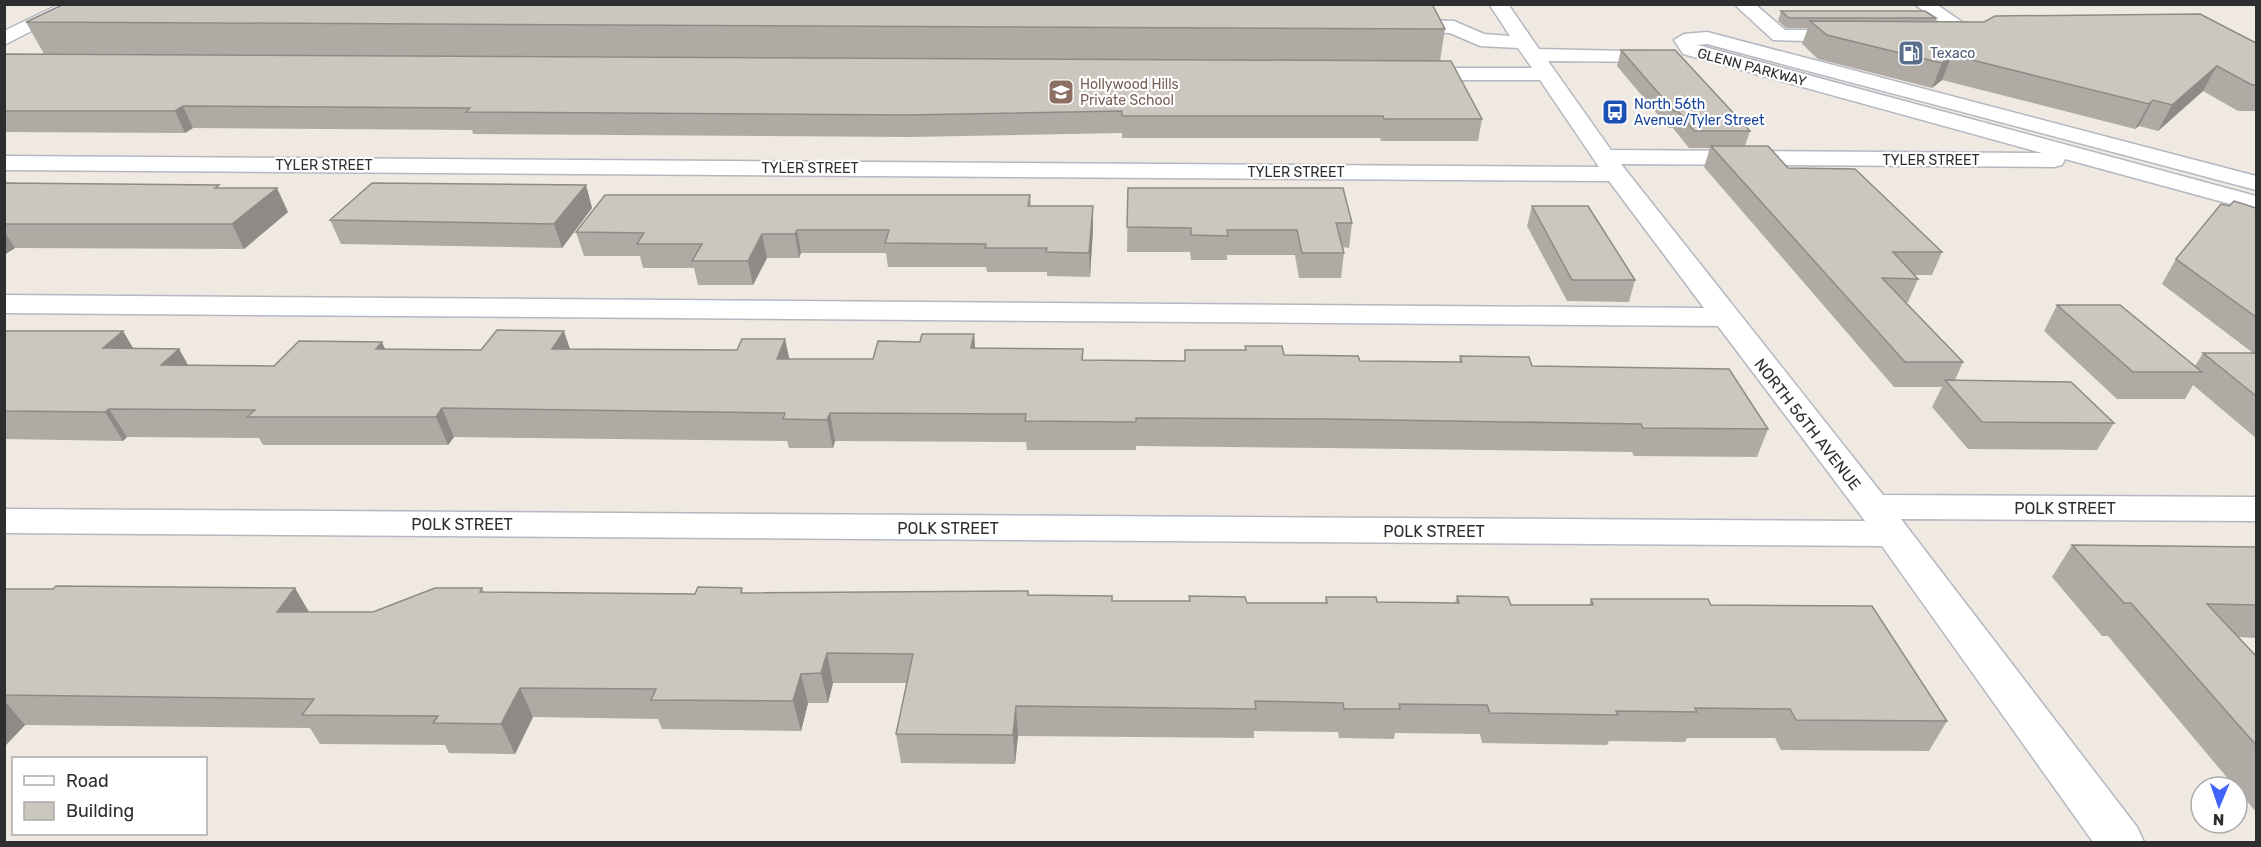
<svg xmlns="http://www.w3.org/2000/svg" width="2261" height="847" viewBox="0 0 2261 847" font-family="Rubik,sans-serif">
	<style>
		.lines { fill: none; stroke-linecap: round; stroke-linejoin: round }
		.minor-casing { stroke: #b4b7c1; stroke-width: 3 }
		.minor { fill: #fff; fill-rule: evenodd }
		.wall { fill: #afaba4 }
		.shaded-wall { fill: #8e8b86 }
		.building { fill: #cbc7bf; stroke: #8e8b86; stroke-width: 1.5 }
		.labels { text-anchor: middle; stroke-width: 4.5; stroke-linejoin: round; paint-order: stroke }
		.far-service-label { font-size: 14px; fill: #4e5e75; stroke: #fff; text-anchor: start }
		.far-street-label { font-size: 14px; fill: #2e2e2e; stroke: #fff }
		.far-education-label { font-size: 14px; fill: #785e54; stroke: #fff; text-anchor: start }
		.far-transit-label { font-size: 14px; fill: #164399; stroke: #fff; text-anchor: start }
		.street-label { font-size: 16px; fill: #2e2e2e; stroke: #fff }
	</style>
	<rect width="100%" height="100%" fill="#efe9e1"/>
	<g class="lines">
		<g class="minor-casing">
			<g id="minor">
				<path d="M60 4H84L4 45V31Z"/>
				<path d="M1489 4H1508L1539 49 1670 52 1673 56 1670 60 1663 62 1548 61 1611 150 2042 153 1683 54 1674 40 1684 34 1707 32 2256 176V190L1707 44 1697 45 2256 196V211L2065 159 2062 165 2054 167 1621 164 1883 495 2256 497V521L1901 519 2137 827 2144 842H2093L1882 546 4 533V509L1865 521 1718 326 4 313V295L1704 308 1609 181 4 170V156L1599 167 1540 80H1414L1407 78 1404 74 1407 70 1414 68H1532L1518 48 1480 46 1450 33 1400 31 1391 25 1400 19 1454 21 1484 34 1510 36Z"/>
				<path d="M1734 4H1755L1785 30H1850L1860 36 1850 42 1773 40Z"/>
				<path d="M1914 4H1936L1984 37 1974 43 1951 41 1948 37 1954 32Z"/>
			</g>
		</g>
		<use href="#minor" class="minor"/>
	</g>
	<g class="wall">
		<path d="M1781 11 1936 18 1935 22 2256 43V111H2238L2203 91 2158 131 2139 126 2135 129 1942 80 1932 88 1818 59 1802 44 1808 28H1786L1778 21Z"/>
		<path d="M26 22 1445 29 1440 61 1482 119 1478 141H1381L1380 138H1122V133L909 137 473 134 472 130 193 128 185 133 4 132V54H44Z"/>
		<path d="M1621 50 1750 131 1745 146 1788 168 1942 252 1932 275H1914L1918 279 1908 302H1905L1963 362 1955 380 2114 423 2097 450 1968 449 1932 407 1942 387H1894L1704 167 1710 148H1689L1673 128H1669L1617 66Z"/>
		<path d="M4 183 221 188 288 212 244 249 15 248 4 255Z"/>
		<path d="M586 185 592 208 562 248 341 244 330 220Z"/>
		<path d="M1128 188 1352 223 1349 248 1343 247 1344 253 1341 278H1299L1295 255H1227V260H1191L1190 252H1127Z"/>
		<path d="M1030 195 1031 206H1093V229L1090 277 1047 276V272H987L986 267H888L886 253H801L799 258H767L753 285H698L694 268H643L640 256H584L576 232Z"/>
		<path d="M1532 206 1635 280 1629 302 1567 301 1527 226Z"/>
		<path d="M2229 206 2256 208V438L2193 385 2185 399H2117L2044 331 2057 305 2195 366 2203 353H2253L2162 284 2176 259Z"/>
		<path d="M4 331 133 348 179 349 188 365 274 366 386 349 481 350 570 349 789 359H873L920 342 974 334 975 348 1083 349V360L1185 361 1245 350V346L1284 355 1360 361 1459 362 1460 356 1532 366 1768 429 1757 457 1634 456 1632 452 1326 448 1136 446V450H1027L1026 442 835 441 833 448H789L787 441 454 437 448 445H263L259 438 127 437 123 441 4 439Z"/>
		<path d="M2072 545 2256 547V638L2239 637 2256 656V812L2237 789V787H2235L2108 636H2102L2052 577Z"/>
		<path d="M482 588 484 592 695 594 744 593 1029 595 1113 601 1247 603H1325L1326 597 1377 602 1455 603 1457 596 1511 605H1589L1591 599 1711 605 1947 721 1929 751 1781 750 1775 738H1687L1685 742 1609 741 1607 745 1482 743 1480 734 1395 733 1394 739 1339 738 1338 732 1254 731V738L1018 736 1015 764 901 763 896 734 907 683H833L828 703H808L801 731 662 729 658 719 533 717 515 754 449 753 445 745 320 744 310 728 25 725 4 747V589H53L309 612H373Z"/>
	</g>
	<g class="shaded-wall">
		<path d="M1952 55 1942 80 1932 88 1942 63Z"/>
		<path d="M2217 66 2203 91 2158 131 2172 105Z"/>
		<path d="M2153 100 2139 126 2135 129 2149 104Z"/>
		<path d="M183 106 193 128 185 133 175 111Z"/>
		<path d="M586 185 592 208 562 248 554 224Z"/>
		<path d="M277 188 288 212 244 249 232 224Z"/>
		<path d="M1093 206V229L1090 277 1089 253Z"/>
		<path d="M797 230 801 253 799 258 795 234Z"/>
		<path d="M4 231 15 248 4 255Z"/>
		<path d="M762 234 767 258 753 285 748 261Z"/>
		<path d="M123 331 139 358 103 348Z"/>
		<path d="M564 331 573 358 552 349Z"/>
		<path d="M974 334 976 361 971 348Z"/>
		<path d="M785 339 791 366 777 359Z"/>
		<path d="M382 342 394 369 376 349Z"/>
		<path d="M179 349 194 376 161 365Z"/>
		<path d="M442 408 454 437 448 445 436 417Z"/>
		<path d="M109 409 127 437 123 441 105 412Z"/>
		<path d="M830 413 835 441 833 448 827 420Z"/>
		<path d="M295 588 312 617 277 612Z"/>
		<path d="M827 653 833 683 828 703 821 673Z"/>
		<path d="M801 674 808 703 801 731 793 701Z"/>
		<path d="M520 688 533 717 515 754 501 724Z"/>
		<path d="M4 700 25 725 4 747Z"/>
		<path d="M1016 706 1018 736 1015 764 1013 735Z"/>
	</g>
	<g class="building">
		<path d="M64 4H1432L1445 29 26 22Z"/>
		<path d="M1781 11H1925L1936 18H1789Z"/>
		<path d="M2200 14 2256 43V85H2252L2217 66 2172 105 2153 100 2149 104 1952 55 1942 63 1900 53 1827 35 1810 21 1984 22 1995 16Z"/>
		<path d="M1621 50H1675L1750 131H1694L1678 111H1674Z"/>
		<path d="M4 54 1451 61 1482 119H1384L1383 116H1122V111L906 115 466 112 470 108 183 106 175 111H4Z"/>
		<path d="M1711 146H1768L1788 168 1855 169 1942 252H1893L1918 279 1882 278 1963 362H1905Z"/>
		<path d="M4 183 219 185 215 188H277L232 224H4Z"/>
		<path d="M372 183 586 185 554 224 330 220Z"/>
		<path d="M1128 188H1343L1352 223H1336L1344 253H1302L1297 230H1227L1228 236 1191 235V228L1127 227Z"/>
		<path d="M605 195H1030L1028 206H1093L1089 253 1046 252 1047 248H985L986 244 885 243 889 230H797L795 234H762L748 261H692L702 244H637L644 233 576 232Z"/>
		<path d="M2234 201 2256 208V317L2176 259 2221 204 2229 206Z"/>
		<path d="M1532 206H1588L1635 280H1572Z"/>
		<path d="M2057 305H2120L2202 372H2133Z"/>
		<path d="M497 330 564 331 552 349 737 350 742 339H785L777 359H873L878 341 920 342 922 334H974L971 348 1083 349 1082 360 1185 361V350H1246L1245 346H1282L1284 355 1358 356 1360 361 1462 362 1460 356 1529 357 1532 366 1729 369 1768 429 1643 428 1641 424 1329 419 1136 418V422L1025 421 1026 414 830 413 827 420 783 419 785 413 442 408 436 417H247L255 410 109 409 105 412 4 411V331H123L103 348 179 349 161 365 274 366 299 341 382 342 376 349 481 350Z"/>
		<path d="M2203 353H2256V396Z"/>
		<path d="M1945 380 2071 382 2114 423 1982 422Z"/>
		<path d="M2072 545 2256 547V605L2207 604 2256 656V745L2131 603H2124Z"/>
		<path d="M56 586 295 588 277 612H373L435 588H482L480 592 695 594 698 587 742 588 741 593 1028 591V595L1112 596V601H1190L1189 596 1245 597 1247 603H1327L1326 597H1376L1377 602 1459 603 1457 596 1508 597 1511 605H1593L1591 599H1708L1711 605 1872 606 1947 721 1796 720 1790 709 1695 708 1697 712 1616 711 1618 715 1490 713 1487 705 1399 704 1400 709H1344L1343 703 1255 701 1256 709 1016 706 1013 735 896 734 913 654 827 653 821 673 801 674 793 701 651 700 656 689 520 688 501 724 433 723 438 716 302 715 314 699 4 695V589H53Z"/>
	</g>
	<defs>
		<g id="fuel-square" transform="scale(1.35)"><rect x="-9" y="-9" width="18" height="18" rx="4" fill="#5c6f8a" stroke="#fff"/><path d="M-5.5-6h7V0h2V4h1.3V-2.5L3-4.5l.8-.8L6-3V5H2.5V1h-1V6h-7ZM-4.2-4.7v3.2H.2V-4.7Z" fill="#fff"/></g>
		<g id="school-square" transform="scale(1.35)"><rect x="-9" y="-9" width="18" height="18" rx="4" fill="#8d6e63" stroke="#fff"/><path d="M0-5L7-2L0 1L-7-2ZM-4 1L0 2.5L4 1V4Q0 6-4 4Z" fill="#fff"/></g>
		<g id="bus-square" transform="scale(1.35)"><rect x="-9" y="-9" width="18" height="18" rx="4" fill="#1a4fb4" stroke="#fff"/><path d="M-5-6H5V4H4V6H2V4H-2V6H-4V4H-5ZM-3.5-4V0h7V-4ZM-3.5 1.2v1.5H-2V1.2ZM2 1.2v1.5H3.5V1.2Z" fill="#fff"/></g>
	</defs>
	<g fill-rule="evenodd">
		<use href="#fuel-square" x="1911" y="53"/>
		<use href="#school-square" x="1061" y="92"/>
		<use href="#bus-square" x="1615" y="112"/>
	</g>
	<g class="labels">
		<g class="far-service-label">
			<text x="1930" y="58">Texaco</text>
		</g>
		<g class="far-street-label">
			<text transform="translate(1752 67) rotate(15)" y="5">GLENN PARKWAY</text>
			<text x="1931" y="165">TYLER STREET</text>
			<text x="324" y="170">TYLER STREET</text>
			<text x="810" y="173">TYLER STREET</text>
			<text x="1296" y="177">TYLER STREET</text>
		</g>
		<g class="far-education-label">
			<text x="1080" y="89">Hollywood Hills<tspan x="1080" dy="16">Private School</tspan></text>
		</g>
		<g class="far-transit-label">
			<text x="1634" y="109">North 56th<tspan x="1634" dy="16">Avenue/Tyler Street</tspan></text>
		</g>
		<g class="street-label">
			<text transform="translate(1808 424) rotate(52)" y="6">NORTH 56TH AVENUE</text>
			<text x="2065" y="514">POLK STREET</text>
			<text x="462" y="530">POLK STREET</text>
			<text x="948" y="534">POLK STREET</text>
			<text x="1434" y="537">POLK STREET</text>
		</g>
	</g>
	<rect width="2261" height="847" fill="none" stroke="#2e2e2e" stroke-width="12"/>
	<rect x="12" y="757" width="195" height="78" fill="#ffffff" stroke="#ababab" stroke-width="1.5"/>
	<rect x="24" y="776" width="30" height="9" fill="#ffffff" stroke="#ababab" stroke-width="1.5"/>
	<text x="66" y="787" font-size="18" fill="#2e2e2e">Road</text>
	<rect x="24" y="802" width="30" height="18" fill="#cbc7bf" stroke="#ababab" stroke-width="1.5"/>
	<text x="66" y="817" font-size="18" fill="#2e2e2e">Building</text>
	<g transform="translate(2219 805) rotate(182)"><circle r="28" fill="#ffffff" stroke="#ababab" stroke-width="1.5"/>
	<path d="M0-4.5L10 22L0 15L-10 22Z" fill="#4264fb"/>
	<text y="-9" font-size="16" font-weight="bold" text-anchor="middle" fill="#2e2e2e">N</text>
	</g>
</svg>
